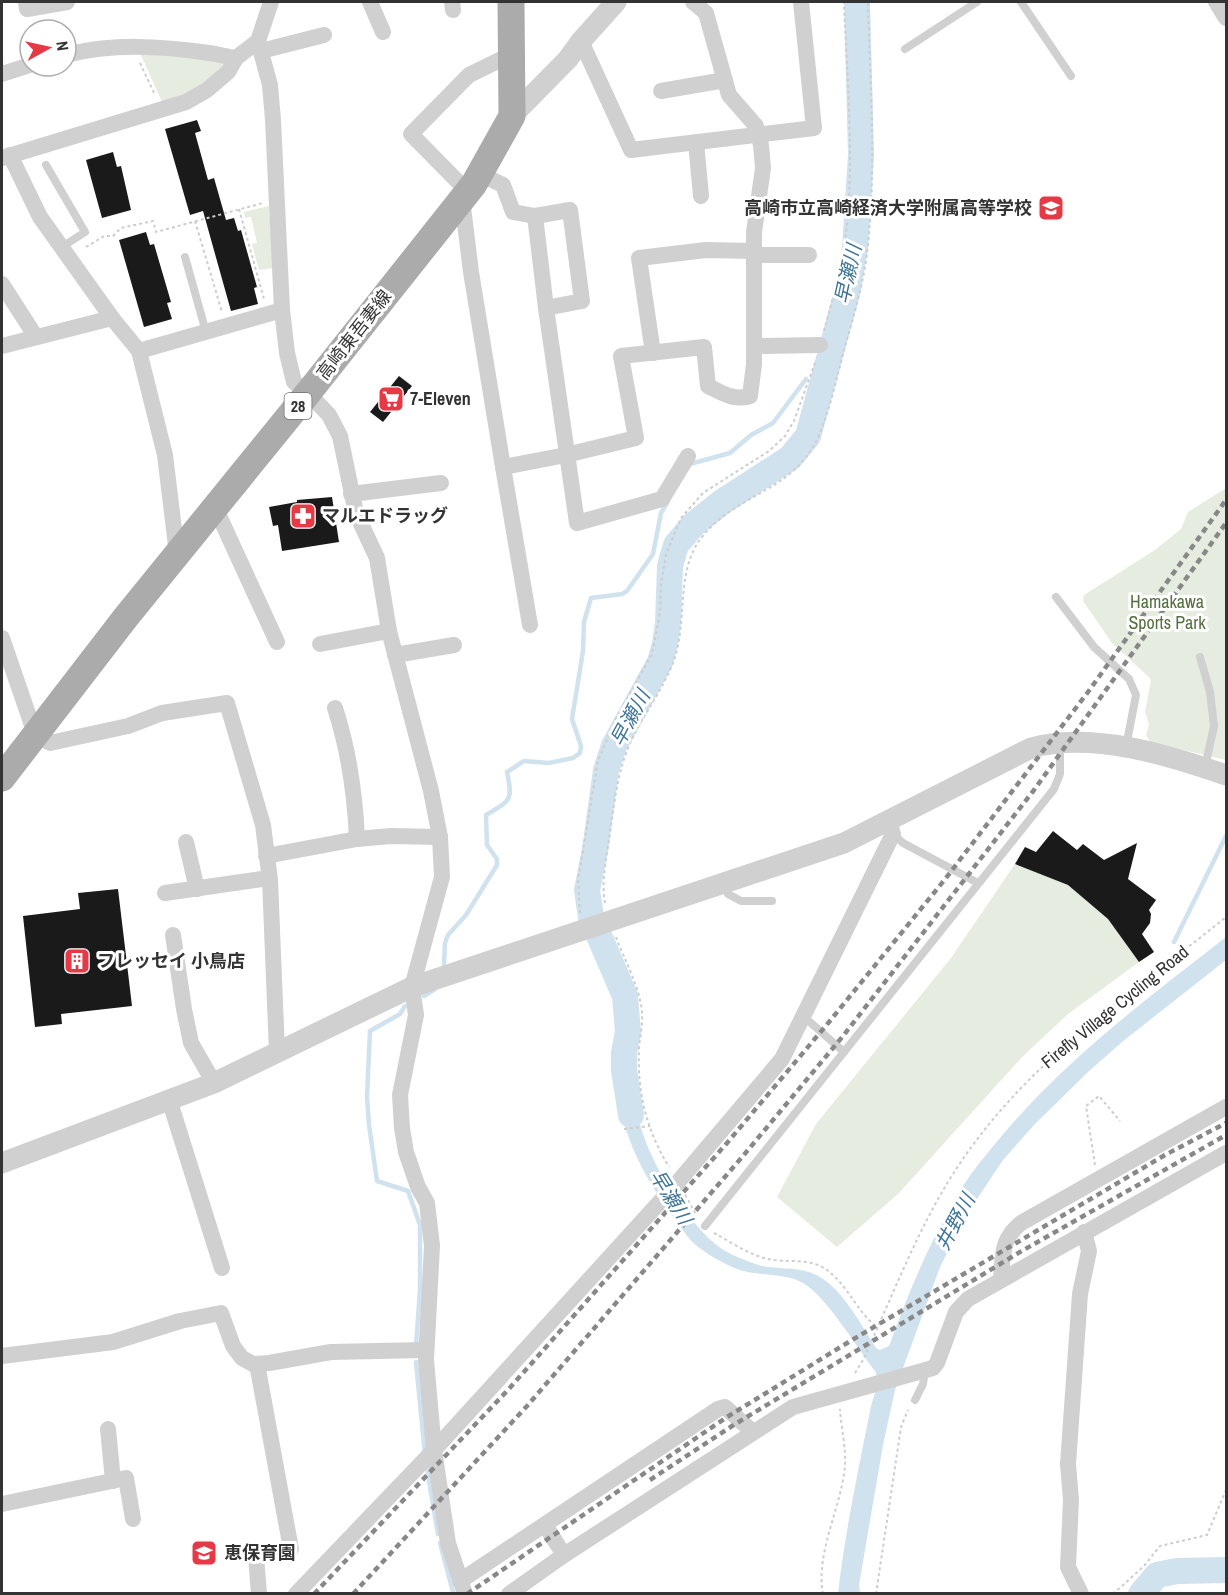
<svg xmlns="http://www.w3.org/2000/svg" width="1228" height="1595" viewBox="0 0 1228 1595" font-family="'Archivo Narrow','Noto Sans JP',sans-serif">
	<style>
		.green { fill: #e6ecdf }
		.water { fill: #cfe2ee }
		.lines { fill: none; stroke-linecap: round; stroke-linejoin: round }
		.stream { stroke: #cfe2ee; stroke-width: 4.5 }
		.river { stroke: #cfe2ee; stroke-width: 26 }
		.building { fill: #1a1a1a }
		.path { stroke: #cdcdcd; stroke-width: 2; stroke-dasharray: 3 3; stroke-linecap: butt }
		.service { stroke: #d0d0d0; stroke-width: 8 }
		.minor { stroke: #d0d0d0; stroke-width: 16 }
		.tertiary { stroke: #d0d0d0; stroke-width: 21 }
		.primary { stroke: #ababab; stroke-width: 27 }
		.rail { stroke: #888; stroke-width: 4.5; stroke-dasharray: 6 4.5; stroke-linecap: butt }
		.labels { text-anchor: middle; stroke-width: 6; stroke-linejoin: round; paint-order: stroke }
		.shield { fill: #fff; stroke: #707070; stroke-width: 1.5 }
		.shield-label { font-size: 16px; font-weight: bold; fill: #333 }
		.poi-label { font-size: 18px; font-weight: bold; fill: #333; stroke: #fff; text-anchor: start }
		.street-label { font-size: 18px; fill: #333; stroke: #fff }
		.park-label { font-size: 18px; fill: #56703f; stroke: #fff }
		.water-label { font-size: 20px; font-style: italic; fill: #3f7597; stroke: #fff }
	</style>
	<rect width="100%" height="100%" fill="#fff"/>
	<g class="green">
		<path d="M140 53 221 61 223 67C205 84 187 96 163 104Z"/>
		<path d="M269 206 273 268 259 270 252 244 257 243 251 217 245 218 244 212Z"/>
		<path d="M1226 488V760L1150 742 1146 735 1149 724 1145 712 1151 681 1149 677 1112 643 1083 601 1084 595 1155 550 1181 529 1188 512Z"/>
		<path d="M1015 864 1068 885 1108 919 1139 962 1068 1014 1022 1057 899 1193 837 1247 777 1197 816 1124 951 958Z"/>
	</g>
	<path class="water" d="M1226 937V960L1122 1042 1088 1072 1034 1125 1003 1160 967 1214 940 1267 895 1390 883 1445 859 1585 860 1593 838 1594C845 1532 858 1472 870 1411 872 1398 881 1385 875 1371 857 1348 827 1297 803 1283 784 1272 758 1277 737 1269 723 1263 708 1255 697 1246 688 1239 681 1227 674 1218 642 1175 622 1134 615 1081L631 1082C638 1134 655 1170 686 1211 700 1231 716 1249 740 1258 747 1261 755 1264 762 1266 781 1270 802 1266 820 1277 843 1290 862 1326 876 1348L880 1350 889 1346C909 1291 932 1236 963 1186 975 1167 991 1149 1005 1132 1070 1056 1148 998 1226 937Z"/>
	<g class="lines">
		<g class="stream">
			<path d="M817 371 826 373"/>
			<path d="M690 464 730 453 751 435 773 423 806 379"/>
			<path d="M1174 942 1226 836"/>
			<path d="M444 965 445 943 448 935 466 915 497 865V859L487 845 486 815C511 800 513 801 507 772L524 761 549 763 573 758 580 753 581 746 572 719 583 651 584 622 591 598 622 594 627 591 653 554 661 513 667 503"/>
			<path d="M424 996 435 989"/>
			<path d="M405 1006 400 1014 370 1031 367 1097 369 1125 377 1181 408 1191 420 1225V1290L416 1346"/>
			<path d="M416 1362 425 1455"/>
			<path d="M426 1463 438 1534"/>
			<path d="M440 1543 453 1592"/>
		</g>
		<g class="river">
			<path d="M631 1115 624 1070V1053L628 1032 625 996 591 917 587 890 595 850 606 770 614 746 660 662 665 644 668 623 670 566 676 545 693 525 722 502 790 458 808 436 847 293 855 248 861 155 857 2"/>
			<path d="M1141 1594 1157 1575 1177 1571 1226 1570"/>
		</g>
	</g>
	<g class="building">
		<path d="M197 120 201 131 195 133 208 180 214 178 226 220 234 218 238 231 241 230 257 287 254 288 258 304 231 311 203 211 190 215 165 129Z"/>
		<path d="M113 152 117 167 121 166 131 210 102 218 86 160Z"/>
		<path d="M146 232 150 245 154 244 171 302 167 303 172 319 144 327 119 240Z"/>
		<path d="M399 376 412 386 383 422 370 412Z"/>
		<path d="M332 497 339 542 282 551 278 525 273 526 269 507 297 502V500Z"/>
		<path d="M1053 831 1077 850 1083 844 1104 860 1137 843 1128 879 1156 900 1149 910 1151 914 1150 923 1142 934 1154 952 1139 962 1108 919 1068 885 1015 864 1025 847 1036 852Z"/>
		<path d="M118 889 132 1006 61 1014 62 1024 35 1027 23 916 80 909 78 893Z"/>
	</g>
	<g class="lines">
		<g class="path">
			<path d="M140 63 155 95"/>
			<path d="M239 209 264 299"/>
			<path d="M195 221 222 312"/>
			<path d="M86 247 104 236H113L121 228 153 221 156 232 263 203"/>
			<path d="M824 331C830 308 837 284 842 260 857 178 847 84 844 2"/>
			<path d="M605 903C601 882 606 861 609 840 614 806 617 770 632 739 645 712 664 688 674 660 688 621 675 570 702 537 736 493 795 492 819 435 830 409 836 381 843 354 852 321 863 287 867 253 877 170 870 85 868 2"/>
			<path d="M580 913 578 880 598 761 614 722 652 654 660 613 661 584 666 554 681 518 703 493 769 451 785 436 794 421 816 360"/>
			<path d="M616 937C625 961 639 986 642 1011 643 1024 640 1036 639 1048 637 1092 646 1129 669 1167"/>
			<path d="M624 1129 650 1126"/>
			<path d="M1095 1165 1086 1106 1099 1096 1120 1121"/>
			<path d="M685 1195 697 1216"/>
			<path d="M714 1233C731 1242 749 1255 768 1259 785 1263 806 1258 822 1267 846 1280 856 1312 878 1328"/>
			<path d="M855 1373 863 1360C896 1289 923 1213 970 1149 1039 1053 1136 990 1226 917"/>
			<path d="M823 1594C815 1553 842 1506 845 1465 846 1446 841 1427 840 1409"/>
			<path d="M876 1594 901 1427 908 1410"/>
			<path d="M1113 1594 1144 1566 1160 1546 1207 1535 1226 1490"/>
		</g>
		<g class="service">
			<path d="M1021 2 1071 76"/>
			<path d="M905 49 977 2"/>
			<path d="M46 165 85 232 62 247"/>
			<path d="M185 257 206 332"/>
			<path d="M1056 597 1094 647 1129 679 1136 695 1126 747"/>
			<path d="M1200 657 1210 692 1214 726 1205 767"/>
			<path d="M893 834 903 843 978 883"/>
			<path d="M724 884 728 894 741 901H772"/>
			<path d="M803 1016 844 1052"/>
			<path d="M705 1226 1054 789 1060 774V743"/>
			<path d="M915 1400 923 1384 925 1371"/>
		</g>
		<g class="minor">
			<path d="M26 2 27 9 67 2"/>
			<path d="M271 2 258 41 270 85 273 120 282 310 287 353 294 382 308 393 329 415 340 436 356 513 377 558 389 631 431 791 440 837 442 877 412 987 416 1015 400 1095 402 1128 406 1152 418 1187 427 1203 432 1246 426 1360 434 1450 448 1543 465 1594"/>
			<path d="M370 2 383 32"/>
			<path d="M452 2 453 10"/>
			<path d="M1216 2 1226 18"/>
			<path d="M581 41 631 150 814 128 801 2"/>
			<path d="M261 51 324 35"/>
			<path d="M66 55C113 43 161 46 209 53 218 54 227 57 236 58"/>
			<path d="M2 74 30 65"/>
			<path d="M661 91 725 80"/>
			<path d="M696 142 701 196"/>
			<path d="M10 155 40 217 112 318 139 351 165 455 177 554"/>
			<path d="M2 158 186 102 207 90 228 72 236 58 258 41"/>
			<path d="M480 174 503 185 513 212 535 216 570 210 582 301 546 308"/>
			<path d="M468 192 411 134 469 75 512 54"/>
			<path d="M462 199 471 272 503 467 566 455 636 438 621 356 704 347 708 386C722 393 734 401 750 396L754 364V232L763 168 761 145 756 126 729 95 706 13 693 2"/>
			<path d="M535 216 546 308 577 523 662 499 688 456"/>
			<path d="M754 255H809"/>
			<path d="M2 284 36 337"/>
			<path d="M2 346 112 318"/>
			<path d="M754 346 820 345"/>
			<path d="M139 351 282 310"/>
			<path d="M653 353 639 258 706 250 754 251"/>
			<path d="M503 467 530 625"/>
			<path d="M351 494 441 483"/>
			<path d="M215 507 277 642"/>
			<path d="M2 638 35 734 50 743 128 726 162 713 227 703 263 825 270 880 277 1052"/>
			<path d="M320 644 389 631"/>
			<path d="M395 655 454 645"/>
			<path d="M335 708C349 751 355 794 357 839"/>
			<path d="M186 842 197 889"/>
			<path d="M266 856 357 839 391 836 440 837"/>
			<path d="M165 893 269 878"/>
			<path d="M173 935 184 1009 191 1043 214 1083"/>
			<path d="M169 1099 222 1268"/>
			<path d="M1001 1279C1003 1255 1001 1239 1021 1223L1226 1107"/>
			<path d="M2 1356 113 1342 180 1321 221 1313 233 1346 242 1358 253 1364 269 1363 331 1352 426 1350"/>
			<path d="M257 1364 291 1549 256 1557 259 1594"/>
			<path d="M108 1429 113 1481"/>
			<path d="M2 1504 126 1478 133 1519"/>
			<path d="M545 1525 564 1555"/>
			<path d="M460 1581 718 1409 725 1407 753 1432"/>
			<path d="M296 1594 434 1450 678 1182 782 1059 893 834 889 822"/>
			<path d="M509 1594 564 1555 793 1407 933 1368 937 1363 956 1312 968 1299 1226 1153"/>
			<path d="M1081 1594 1068 1567 1071 1500 1068 1464 1080 1294 1089 1251 1084 1232"/>
		</g>
		<g class="tertiary">
			<path d="M512 116 568 59 581 41 616 2"/>
			<path d="M2 1163 214 1083 412 987 844 843 1031 748C1092 731 1168 755 1226 775"/>
		</g>
		<path class="primary" d="M2 778 126 617 308 393 474 184 512 116 511 2"/>
		<g class="rail">
			<path d="M650 1480 732 1426 1020 1252 1226 1135"/>
			<path d="M314 1594 507 1391 727 1143 829 1022 946 878 1088 692 1226 500"/>
			<path d="M353 1594 527 1406 743 1156 843 1036 1034 790 1226 523"/>
			<path d="M467 1594 727 1417 852 1340 1165 1155 1226 1123"/>
		</g>
	</g>
	<defs>
		<g id="school-square" transform="scale(1.35)"><rect x="-9" y="-9" width="18" height="18" rx="4" fill="#e63946" stroke="#fff"/><path d="M0-5L7-2L0 1L-7-2ZM-4 1L0 2.5L4 1V4Q0 6-4 4Z" fill="#fff"/></g>
		<g id="supermarket-square" transform="scale(1.35)"><rect x="-9" y="-9" width="18" height="18" rx="4" fill="#e63946" stroke="#fff"/><path d="M-6-5.5h2.5l.6 2H6L4.5 2H-2.5L-4.4-4H-6ZM-1.5 3.2a1.3 1.3 0 1 0 .1 0ZM3 3.2a1.3 1.3 0 1 0 .1 0Z" fill="#fff"/></g>
		<g id="pharmacy-square" transform="scale(1.35)"><rect x="-9" y="-9" width="18" height="18" rx="4" fill="#e63946" stroke="#fff"/><path d="M-2-6h4v4h4v4h-4v4h-4v-4h-4v-4h4Z" fill="#fff"/></g>
		<g id="building-square" transform="scale(1.35)"><rect x="-9" y="-9" width="18" height="18" rx="4" fill="#e63946" stroke="#fff"/><path d="M-4-6H4V6H1V3H-1V6H-4ZM-2.5-4.3h1.7v1.8h-1.7ZM.8-4.3h1.7v1.8H.8ZM-2.5-1h1.7V.8h-1.7ZM.8-1h1.7V.8H.8Z" fill="#fff"/></g>
	</defs>
	<g fill-rule="evenodd">
		<use href="#school-square" x="1051" y="208"/>
		<use href="#supermarket-square" x="391" y="399"/>
		<use href="#pharmacy-square" x="303" y="516"/>
		<use href="#building-square" x="77" y="961"/>
		<use href="#school-square" x="204" y="1553"/>
	</g>
	<g class="labels">
		<rect class="shield" x="284.5" y="393" width="27" height="26" rx="4.5"/>
		<g class="shield-label">
			<text x="298" y="412">28</text>
		</g>
		<g class="poi-label">
			<text x="1032" y="214" text-anchor="end">高崎市立高崎経済大学附属高等学校</text>
			<text x="410" y="405">7-Eleven</text>
			<text x="322" y="522">マルエドラッグ</text>
			<text x="97" y="967">フレッセイ 小鳥店</text>
			<text x="224" y="1559">恵保育園</text>
		</g>
		<g class="street-label">
			<text transform="translate(354 335) rotate(-52)" y="6">高崎東吾妻線</text>
			<text transform="translate(1115 1007) rotate(-39)" y="6">Firefly Village Cycling Road</text>
		</g>
		<g class="park-label">
			<text x="1167" y="608">Hamakawa<tspan x="1167" dy="21">Sports Park</tspan></text>
		</g>
		<g class="water-label">
			<text transform="translate(848 274) rotate(-78)" y="7">早瀬川</text>
			<text transform="translate(630 718) rotate(-62)" y="7">早瀬川</text>
			<text transform="translate(671 1197) rotate(58)" y="7">早瀬川</text>
			<text transform="translate(955 1222) rotate(-62)" y="7">井野川</text>
		</g>
	</g>
	<rect width="1228" height="1595" fill="none" stroke="#333333" stroke-width="6"/>
	<g transform="translate(48 48) rotate(82)"><circle r="28" fill="#ffffff" stroke="#adadad" stroke-width="1.5"/>
	<path d="M0-4.5L10 22L0 15L-10 22Z" fill="#e63946"/>
	<text y="-9" font-size="16" font-weight="bold" text-anchor="middle" fill="#333333">N</text>
	</g>
</svg>
